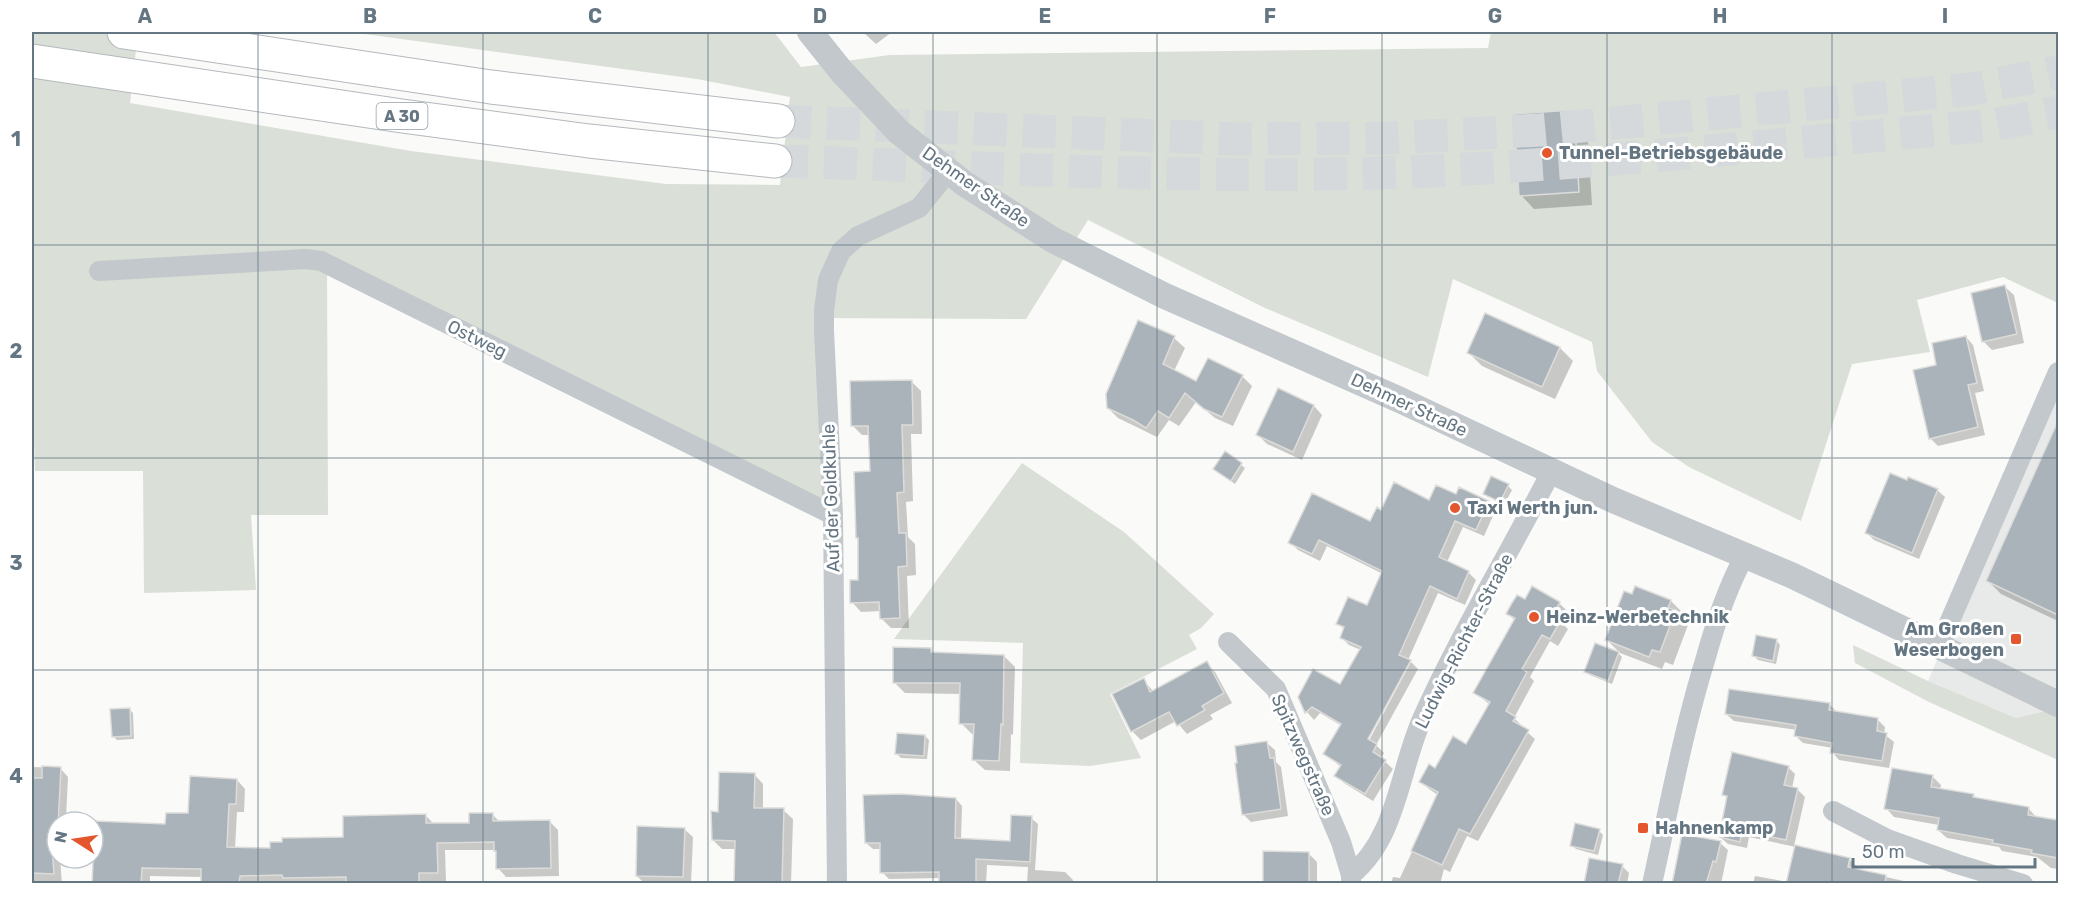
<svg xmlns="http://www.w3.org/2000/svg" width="2090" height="915" viewBox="0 0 2090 915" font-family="Rubik,sans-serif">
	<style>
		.built { fill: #e8e9e9 }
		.green { fill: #dadfd7 }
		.shadow { fill: #0003 }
		.building { fill: #aab3b9; stroke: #dcdcda; stroke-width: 1.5 }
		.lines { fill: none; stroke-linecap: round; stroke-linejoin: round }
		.motorway-tunnel { stroke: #d5d9db; stroke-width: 33; stroke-dasharray: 33 16; stroke-linecap: butt }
		.motorway-casing { stroke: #b4b9bd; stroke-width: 35 }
		.minor { stroke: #c3c8cc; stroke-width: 20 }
		.tertiary { stroke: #c3c8cc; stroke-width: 26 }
		.motorway { stroke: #fff; stroke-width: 33 }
		.grid { fill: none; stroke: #657683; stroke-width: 1.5; stroke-opacity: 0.55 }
		.poi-dot { fill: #e4572e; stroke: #fff; stroke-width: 2 }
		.labels { text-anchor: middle; stroke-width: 6; stroke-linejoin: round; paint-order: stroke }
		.shield { fill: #fff; stroke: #939fa8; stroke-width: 1.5 }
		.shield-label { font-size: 16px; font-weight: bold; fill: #657683 }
		.poi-label { font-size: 18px; font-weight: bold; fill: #657683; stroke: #fff; text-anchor: start }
		.street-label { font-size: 18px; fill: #657683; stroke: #fff }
		.neatline { fill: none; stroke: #657683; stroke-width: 2 }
		.grid-label { font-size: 20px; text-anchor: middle; font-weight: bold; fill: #657683 }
	</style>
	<rect width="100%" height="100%" fill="#fafaf8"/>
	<path class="built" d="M2058 382V708L2016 718 1928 681Z"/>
	<g class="green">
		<path d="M32 32H138L130 103 411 151 666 184 780 185 790 97 697 79 350 32H774L801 67 890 55 1488 48 1491 32H2058V303L2003 277 1917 300 1930 352 1852 364 1801 521 1689 467 1652 442 1597 371 1592 342 1453 279 1428 377 1265 308 1088 220 1026 319 815 318 823 519 327 269 328 515H251L256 590 144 593 143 471H35L32 382Z"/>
		<path d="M1022 463 1124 532 1214 614 1201 628 1189 635 1197 649 1110 694 1141 758 1090 766 1020 763 1023 643 894 639Z"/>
		<path d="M1853 645 1928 681 2016 718 2058 708V760L1929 702 1855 663Z"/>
	</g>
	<g class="shadow">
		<path d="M863 32H892L876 44Z"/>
		<path d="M1573 112 1587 125 1592 205 1534 209 1521 195Z"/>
		<path d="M2005 287 2014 295 2024 343 1992 350 1983 341Z"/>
		<path d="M1139 322 1174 338 1185 348 1174 371 1197 383 1242 376 1252 386 1233 426 1215 418 1196 402 1179 426 1169 420 1157 437 1118 418 1108 408Z"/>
		<path d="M1966 337 1973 345 1984 391 1975 393 1985 435 1938 446 1930 438 1938 366Z"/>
		<path d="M1560 348 1573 361 1555 399 1482 366 1469 353Z"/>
		<path d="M911 381 921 391 922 434H911L913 501 906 502 908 537 915 544 916 575 907 576 909 628H891L881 618V611L861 612 852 602 860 581 871 473 870 435H862L853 426Z"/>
		<path d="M1279 390 1314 406 1322 415 1302 460 1267 444 1258 435Z"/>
		<path d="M2058 423V621L2001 594 1988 581Z"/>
		<path d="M1226 453 1245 468 1235 484 1215 469Z"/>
		<path d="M1908 482 1937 490 1945 497 1919 559 1874 540 1867 533Z"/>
		<path d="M1508 486 1512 490 1504 505 1484 494Z"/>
		<path d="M1457 496 1488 502 1496 509 1484 536 1463 527 1447 562 1469 573 1476 580 1465 605 1438 593 1408 660 1411 662H1408L1364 745 1366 746 1411 662 1418 669 1376 745 1384 753 1381 758 1393 769 1373 801 1344 783 1336 775 1341 767 1325 754 1342 726 1320 713 1314 720 1307 712 1299 697 1341 686 1361 650 1349 645 1341 637 1345 630 1338 623 1368 607 1383 574 1327 546 1320 561 1298 550 1290 542 1370 523 1382 512Z"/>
		<path d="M1525 601 1559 603 1567 611 1561 622 1568 629 1558 646 1550 641 1530 677 1534 681 1514 718 1522 726 1521 727 1535 739 1478 841 1467 836 1450 872 1444 869 1440 884H1391L1393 877 1400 878 1438 795 1429 789 1421 782 1466 746 1490 705 1475 692 1515 621 1508 613Z"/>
		<path d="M1671 601 1684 614 1682 619 1688 625 1673 665 1665 662 1662 669 1620 653 1607 640Z"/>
		<path d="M1776 640 1780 645 1776 664 1758 660 1754 656Z"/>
		<path d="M930 649 935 654 1004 656 1015 667 1013 735 1011 734 1010 771 985 770 974 760 975 734H972L961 723 962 694 905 693 894 682Z"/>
		<path d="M1618 653 1622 657 1612 684 1590 675 1586 671Z"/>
		<path d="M1207 663 1215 672 1232 703 1210 715 1213 719 1187 734 1176 721 1141 740 1132 731 1143 680 1154 692Z"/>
		<path d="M1830 705 1837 712 1878 720 1885 727 1884 734 1894 742 1889 768 1839 760 1832 752 1833 748 1803 743 1796 736 1797 730 1734 721 1726 714Z"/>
		<path d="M129 709 133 713 134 739 117 740 113 736Z"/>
		<path d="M925 736 929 740 927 759 901 758 897 754Z"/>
		<path d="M1267 743 1275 750 1276 762 1281 767 1288 816 1251 822 1243 814Z"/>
		<path d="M32 767 60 768 68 777 66 818 82 819 85 822H91H57V858H60L62 884H32Z"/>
		<path d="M1788 767 1795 774 1792 788 1797 789 1805 797 1794 846 1849 859 1856 866 1855 870 1917 884H1753L1755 876 1788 882 1796 847 1749 837 1747 848 1728 844 1720 837 1728 799 1724 795Z"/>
		<path d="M754 774 763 784V809L783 810 793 819 791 884H735L736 849H722L713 840 720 813Z"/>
		<path d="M1932 776 1941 785 1940 790 1973 795 1977 799 2029 809 2037 818 2058 822V869L2051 868 2037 857 2002 851 1999 847 1947 838 1938 830 1939 825 1894 817 1886 808Z"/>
		<path d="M237 780 245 789 244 812H237L235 849H272L344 838 426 816 434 824H470L493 815 500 822H550L558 830 559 876 506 877 498 868V852L495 850H445L446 881H426V884H205L202 877 150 876V884H94L95 857H93V822L167 826 190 815Z"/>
		<path d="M956 799 962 806 961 840 1011 842 1031 818 1038 824 1035 870 1065 872 1073 880 1072 884H1027L1028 867 987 865 986 884H940L941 878 889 879 882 872V849H873L866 843Z"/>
		<path d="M684 829 693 837 691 884H645L637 876Z"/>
		<path d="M1599 831 1603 835 1598 855 1576 849 1572 845Z"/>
		<path d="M1720 843 1728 850 1721 884H1674Z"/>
		<path d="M1308 853 1317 862V884H1265Z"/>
		<path d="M1622 866 1629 873 1627 884H1585Z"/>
	</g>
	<g class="building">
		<path d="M1574 110 1579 192 1519 196 1514 114Z"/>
		<path d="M2005 285 2017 334 1982 342 1971 293Z"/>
		<path d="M1485 313 1560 347 1542 387 1467 353Z"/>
		<path d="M1138 320 1175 336 1163 364 1196 381 1208 358 1243 375 1222 417 1204 409 1185 393 1169 418 1158 411 1146 428 1133 420 1107 408 1106 394Z"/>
		<path d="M1966 336 1977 383 1968 385 1978 427 1929 439 1913 370 1936 365 1932 343Z"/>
		<path d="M912 380 913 425H902L904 492 897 493 899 533H906L907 566 898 567 900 618 880 619 879 602 850 603V580H858V538H856L854 472 870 471 868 426H851L850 381Z"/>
		<path d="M1278 388 1314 405 1293 452 1256 435Z"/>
		<path d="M2058 421V615L1986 581Z"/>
		<path d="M1225 451 1242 463 1231 481 1213 469Z"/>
		<path d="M1890 473 1907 480 1908 477 1938 489 1912 553 1865 533Z"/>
		<path d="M1491 476 1509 484 1500 502 1483 494Z"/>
		<path d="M1394 482 1429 500 1436 485 1456 494 1459 487 1489 501 1476 530 1455 521 1439 557 1469 571 1457 599 1430 586 1399 655 1411 660 1368 739 1377 744 1373 752 1386 760 1365 794 1334 776 1341 765 1323 754 1341 724 1312 707 1305 713 1298 697 1313 669 1340 684 1361 647 1340 638 1344 627 1336 624 1348 597 1367 605 1382 571 1319 540 1312 554 1288 543 1312 493 1370 521 1377 507 1381 510Z"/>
		<path d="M1532 586 1560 602 1553 615 1561 620 1550 639 1542 635 1522 669 1527 672 1506 711 1516 717 1513 721 1529 730 1470 834 1459 829 1442 865 1411 851 1438 792 1419 782 1429 764 1435 768 1453 736 1466 744 1490 702 1473 693 1515 618 1506 614 1512 603 1517 595 1525 599Z"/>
		<path d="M1635 586 1671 600 1668 608 1676 610 1660 652 1652 650 1649 657 1605 640 1624 591 1632 594Z"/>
		<path d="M1756 635 1777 639 1773 661 1752 656Z"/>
		<path d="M1595 643 1619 652 1608 681 1584 672Z"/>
		<path d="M893 647 931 648V652L1004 655 1003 725 1001 724 999 761 972 760 974 724H959L960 683H893Z"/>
		<path d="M1207 661 1224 693 1202 706 1205 710 1177 726 1169 712 1131 732 1112 694 1144 678 1150 692Z"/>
		<path d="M1729 689 1830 703 1829 710 1878 718 1877 731 1887 733 1882 761 1830 753 1832 743 1794 736 1796 725 1725 714Z"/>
		<path d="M130 708 131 736 112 737 110 709Z"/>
		<path d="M897 733 925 735 924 756 895 754Z"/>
		<path d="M1267 741 1270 758H1274L1281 809 1242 815 1235 763H1237L1235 746Z"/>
		<path d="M1732 752 1789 766 1784 785 1798 788 1786 840 1742 831 1740 842 1719 837 1727 796 1722 795Z"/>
		<path d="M42 766 61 767 57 847H52L54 874 32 873V778H42Z"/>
		<path d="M1892 768 1933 775 1931 787 1974 794 1973 797 2029 807 2028 815 2058 820V858L2031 853 2032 850 1992 843 1993 840 1937 830 1939 818 1884 809Z"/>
		<path d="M719 772 755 773 754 808H784L782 884H734L735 841 712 840 711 811 718 812Z"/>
		<path d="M190 776 237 779 236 804H229L227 847 270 848V842H282V838L343 837V816L426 814V823H469V813H493V821L550 820 551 868 496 869V851H494V842L437 843 438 873H419V883L346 884V877L283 878 282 875 240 876 239 883 201 884V869L142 868 141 884H92L95 821 165 824 166 813H188Z"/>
		<path d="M901 794 956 798 955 838 1010 841 1011 815 1032 816 1030 862 976 859V884H939V872L880 873V843H865L863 795Z"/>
		<path d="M1575 823 1600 829 1594 851 1570 846Z"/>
		<path d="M637 826 685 828 683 877 636 876Z"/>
		<path d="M1682 834 1721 841 1716 862 1713 861 1706 884H1672Z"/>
		<path d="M1795 845 1850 858 1848 867 1886 875 1885 884H1786Z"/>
		<path d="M1263 851 1309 852V884H1263Z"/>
		<path d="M1589 858 1623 864 1618 884H1584Z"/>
	</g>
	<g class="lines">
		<g class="motorway-tunnel">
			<path d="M778 121 1240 139 1392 138 1540 130 1971 89 2058 72"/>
			<path d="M775 161C985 167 1196 180 1406 172 1601 164 1798 142 1993 125L2058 112"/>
		</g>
		<g class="motorway-casing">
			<g id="motorway">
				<path d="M124 32 491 87 778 121"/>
				<path d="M32 61 402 116 589 141 775 161"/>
			</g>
		</g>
		<g class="minor">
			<path d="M99 271 306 259 321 261 833 515"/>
			<path d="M1228 642 1276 689 1341 842 1351 875V884"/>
			<path d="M1939 646 2058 372"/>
			<path d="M1833 811 1887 839 1957 864 2023 884"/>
			<path d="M1351 875C1397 838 1399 771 1422 719 1460 634 1509 554 1551 472"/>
			<path d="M837 884 833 515 824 331V310L828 280 841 251 858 236 919 208 948 172"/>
			<path d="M1652 884C1669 808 1683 731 1706 657 1716 621 1727 588 1745 555"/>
		</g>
		<path class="tertiary" d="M810 32 842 72 899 132 965 184 1053 240 1165 296 1400 400 1613 500 1791 575 2058 704"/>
		<use href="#motorway" class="motorway"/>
	</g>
	<path class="grid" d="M258 32V884M483 32V884M708 32V884M933 32V884M1157 32V884M1382 32V884M1607 32V884M1832 32V884M32 245H2058M32 458H2058M32 670H2058"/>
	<g class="poi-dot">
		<circle cx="1547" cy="153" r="6"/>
		<circle cx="1455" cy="508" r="6"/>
		<circle cx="1534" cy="617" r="6"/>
		<rect x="2010" y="633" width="12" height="12" rx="3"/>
		<rect x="1637" y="822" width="12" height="12" rx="3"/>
	</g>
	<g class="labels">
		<rect class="shield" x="376.5" y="103" width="51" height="26" rx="4.5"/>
		<g class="shield-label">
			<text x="402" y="122">A 30</text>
		</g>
		<g class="poi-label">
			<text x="1559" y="159">Tunnel-Betriebsgebäude</text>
			<text x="1467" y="514">Taxi Werth jun.</text>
			<text x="1546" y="623">Heinz-Werbetechnik</text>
			<text x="2004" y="635" text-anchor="end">Am Großen<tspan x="2004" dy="21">Weserbogen</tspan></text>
			<text x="1655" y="834">Hahnenkamp</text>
		</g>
		<g class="street-label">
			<text transform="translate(976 187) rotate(35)" y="6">Dehmer Straße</text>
			<text transform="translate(477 339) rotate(26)" y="6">Ostweg</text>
			<text transform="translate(1409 405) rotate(25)" y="6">Dehmer Straße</text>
			<text transform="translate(831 498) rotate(-92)" y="6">Auf der Goldkuhle</text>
			<text transform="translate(1464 641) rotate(-63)" y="6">Ludwig-Richter-Straße</text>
			<text transform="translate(1303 755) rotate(66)" y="6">Spitzwegstraße</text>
		</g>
	</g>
	<rect width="2090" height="915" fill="none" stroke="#ffffff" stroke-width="66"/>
	<g transform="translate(75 840) rotate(282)"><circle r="28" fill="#ffffff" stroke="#c1c8cd" stroke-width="1.5"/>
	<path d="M0-4.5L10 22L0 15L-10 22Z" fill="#e4572e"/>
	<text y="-9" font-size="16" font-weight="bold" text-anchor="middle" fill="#657683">N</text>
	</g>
	<path d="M1853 858v9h182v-9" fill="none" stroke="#657683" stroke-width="3"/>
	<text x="1862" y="858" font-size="18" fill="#657683" stroke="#ffffff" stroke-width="4.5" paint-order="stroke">50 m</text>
	<rect x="33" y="33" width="2024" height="849" class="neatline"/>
	<g class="grid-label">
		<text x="145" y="23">A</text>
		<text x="370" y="23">B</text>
		<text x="595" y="23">C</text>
		<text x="820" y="23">D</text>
		<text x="1045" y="23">E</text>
		<text x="1270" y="23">F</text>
		<text x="1495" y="23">G</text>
		<text x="1720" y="23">H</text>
		<text x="1945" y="23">I</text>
		<text x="16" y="146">1</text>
		<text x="16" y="358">2</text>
		<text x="16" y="570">3</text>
		<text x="16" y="783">4</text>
	</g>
</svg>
